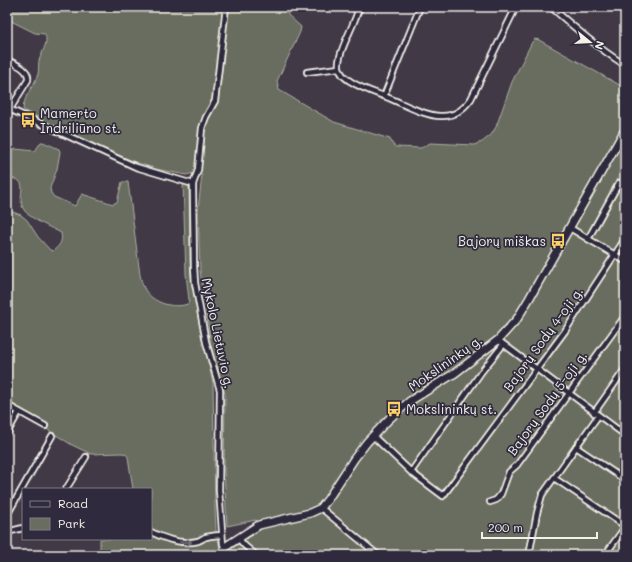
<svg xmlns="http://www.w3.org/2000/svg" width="632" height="562" viewBox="0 0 632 562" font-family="Mali,sans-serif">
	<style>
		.green { fill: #686d5f; stroke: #aeafa4 }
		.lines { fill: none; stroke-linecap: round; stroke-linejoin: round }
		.street-casing { stroke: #f4f1e8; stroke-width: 8 }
		.secondary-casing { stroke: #f4f1e8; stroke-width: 10 }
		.street { stroke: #2f2a3d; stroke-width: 4.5 }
		.secondary { stroke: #2f2a3d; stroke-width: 7 }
		.oneway { stroke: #747079 }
		.labels { text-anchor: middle; stroke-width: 3.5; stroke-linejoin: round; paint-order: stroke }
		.poi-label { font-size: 13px; fill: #f4f1e8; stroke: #2f2a3d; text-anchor: start }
		.street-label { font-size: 13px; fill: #f4f1e8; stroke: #2f2a3d }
	</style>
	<rect width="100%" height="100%" fill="#423947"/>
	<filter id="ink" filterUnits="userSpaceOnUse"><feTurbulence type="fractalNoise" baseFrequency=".025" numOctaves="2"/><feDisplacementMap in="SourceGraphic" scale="8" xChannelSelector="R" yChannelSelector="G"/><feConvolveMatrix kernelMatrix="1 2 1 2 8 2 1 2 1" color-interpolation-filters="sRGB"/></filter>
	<g filter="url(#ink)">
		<g class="green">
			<path d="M7 7H286L288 15 301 27 300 32 277 81 279 90 334 122 390 139 393 145 396 147 421 148 430 143 474 145 482 142 491 135 496 127 512 82 532 42 535 39 539 40 625 88V555H228L232 549 257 528 256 520 227 526 224 470 225 394 211 345 200 271 198 210 202 175 199 172 186 175 156 169 138 163 101 148 25 111 23 109C24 95 34 87 38 74 39 70 38 65 39 61 41 53 49 43 45 34L35 33 7 19Z"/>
			<path d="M41 142H43L59 149 60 152 57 169 50 188 51 193 54 197 75 206 82 194 113 204 117 202 122 182H128L140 275C141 279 142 284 144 288 152 303 172 309 188 304L189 300 186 274 183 183 187 185 189 187 190 261 191 276 199 322 213 383 215 510 216 530 220 548 219 555H92L100 550V539H151V489H133L128 457 126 454 122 453 91 454 72 445 7 404V198L10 201 9 208 10 211 21 215 27 220 38 237 50 250 53 251C59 246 63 242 61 233 52 228 30 219 24 210 17 200 26 185 19 181 16 179 11 178 7 177V156L15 149 35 151Z"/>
		</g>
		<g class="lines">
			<g class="street-casing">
				<g id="street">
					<path d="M351 7 359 10"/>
					<path d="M359 7C356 23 337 52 339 67 340 73 345 78 350 81 362 89 376 93 389 98 404 104 425 116 440 116 454 117 463 110 471 99L516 7"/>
					<path d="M551 7C575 28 598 48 625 65"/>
					<path d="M309 9 310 7"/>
					<path d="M7 60C15 64 30 69 28 80L7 114"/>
					<path d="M307 72 339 68"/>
					<path d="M384 96 420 7"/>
					<path d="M7 108 136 167 193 184"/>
					<path d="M570 228 625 261"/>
					<path d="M588 239 619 183"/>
					<path d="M498 340 625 435"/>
					<path d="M7 405 45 426"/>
					<path d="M594 413 625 369"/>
					<path d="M7 433 19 412"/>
					<path d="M373 436 411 472 443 496 565 331 625 239"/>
					<path d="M576 447 625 480"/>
					<path d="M411 472 482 371 503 345"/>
					<path d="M554 478 625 526"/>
					<path d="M66 489 86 457"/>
					<path d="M490 502 496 500 501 494 509 472 517 465 625 316"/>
					<path d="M321 508 378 555"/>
					<path d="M7 515 52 436"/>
					<path d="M7 532 23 528"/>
					<path d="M151 532C165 539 182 545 198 541 201 540 203 538 206 537 211 536 217 535 222 535"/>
					<path d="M238 538 245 546 256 555"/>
					<path d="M225 548 223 544 219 490 220 390 206 342 195 283 194 267 193 192V184L198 170 202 128 206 117 215 101 226 7"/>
					<path d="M531 555 530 550 537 513 542 495 598 416"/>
					<path d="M605 555 625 527"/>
				</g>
			</g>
			<g class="secondary-casing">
				<path id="secondary" d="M223 555 224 550 228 545 259 525 310 513 321 508 328 499 354 459 367 442 389 419 410 401 455 373 498 340 517 319 529 299 625 130"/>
			</g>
			<use href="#street" class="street"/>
			<use href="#secondary" class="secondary"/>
		</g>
		<defs><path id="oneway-shaft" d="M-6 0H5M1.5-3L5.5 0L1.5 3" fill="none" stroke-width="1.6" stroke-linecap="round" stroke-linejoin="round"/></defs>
		<use class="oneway" href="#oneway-shaft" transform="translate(186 542) rotate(1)"/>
	</g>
	<defs>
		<g id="bus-bare" transform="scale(1.2)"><path d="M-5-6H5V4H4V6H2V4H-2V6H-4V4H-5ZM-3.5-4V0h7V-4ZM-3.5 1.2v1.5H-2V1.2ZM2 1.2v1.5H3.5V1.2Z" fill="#ffd166" stroke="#2f2a3d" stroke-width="2.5" paint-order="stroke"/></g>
	</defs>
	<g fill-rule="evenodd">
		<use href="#bus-bare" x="28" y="120"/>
		<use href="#bus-bare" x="558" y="241"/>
		<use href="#bus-bare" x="394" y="409"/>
	</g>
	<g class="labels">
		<g class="poi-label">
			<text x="40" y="118">Mamerto<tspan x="40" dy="15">Indriliūno st.</tspan></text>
			<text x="546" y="246" text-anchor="end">Bajorų miškas</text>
			<text x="406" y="414">Mokslininkų st.</text>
		</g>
		<g class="street-label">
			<text transform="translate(218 333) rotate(78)" y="5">Mykolo Lietuvio g.</text>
			<text transform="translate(543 339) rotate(-54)" y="5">Bajorų Sodų 4-oji g.</text>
			<text transform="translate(445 363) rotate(-35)" y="5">Mokslininkų g.</text>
			<text transform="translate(547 403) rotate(-54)" y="5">Bajorų Sodų 5-oji g.</text>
		</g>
	</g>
	<rect width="632" height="562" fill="none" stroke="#2f2a3d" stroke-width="24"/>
	<rect x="12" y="12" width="608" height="538" fill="none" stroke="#f4f1e8" stroke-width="1.5" filter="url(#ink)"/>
	<rect x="22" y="488" width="130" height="52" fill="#2f2a3d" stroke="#7e7a81"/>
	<rect x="30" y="501" width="20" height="6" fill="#2f2a3d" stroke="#7e7a81"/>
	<text x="58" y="508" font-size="12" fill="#f4f1e8">Road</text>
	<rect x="30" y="518" width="20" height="12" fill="#686d5f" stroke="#7e7a81"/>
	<text x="58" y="528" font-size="12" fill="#f4f1e8">Park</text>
	<g transform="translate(590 42) rotate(108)" stroke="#2f2a3d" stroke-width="3" paint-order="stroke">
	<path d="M0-3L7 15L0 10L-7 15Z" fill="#f4f1e8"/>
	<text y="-6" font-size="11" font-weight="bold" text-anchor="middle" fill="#f4f1e8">N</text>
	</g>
	<path d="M482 532v6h115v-6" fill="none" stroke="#f4f1e8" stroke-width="2"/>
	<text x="488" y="532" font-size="12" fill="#f4f1e8" stroke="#2f2a3d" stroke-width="3" paint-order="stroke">200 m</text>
</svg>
